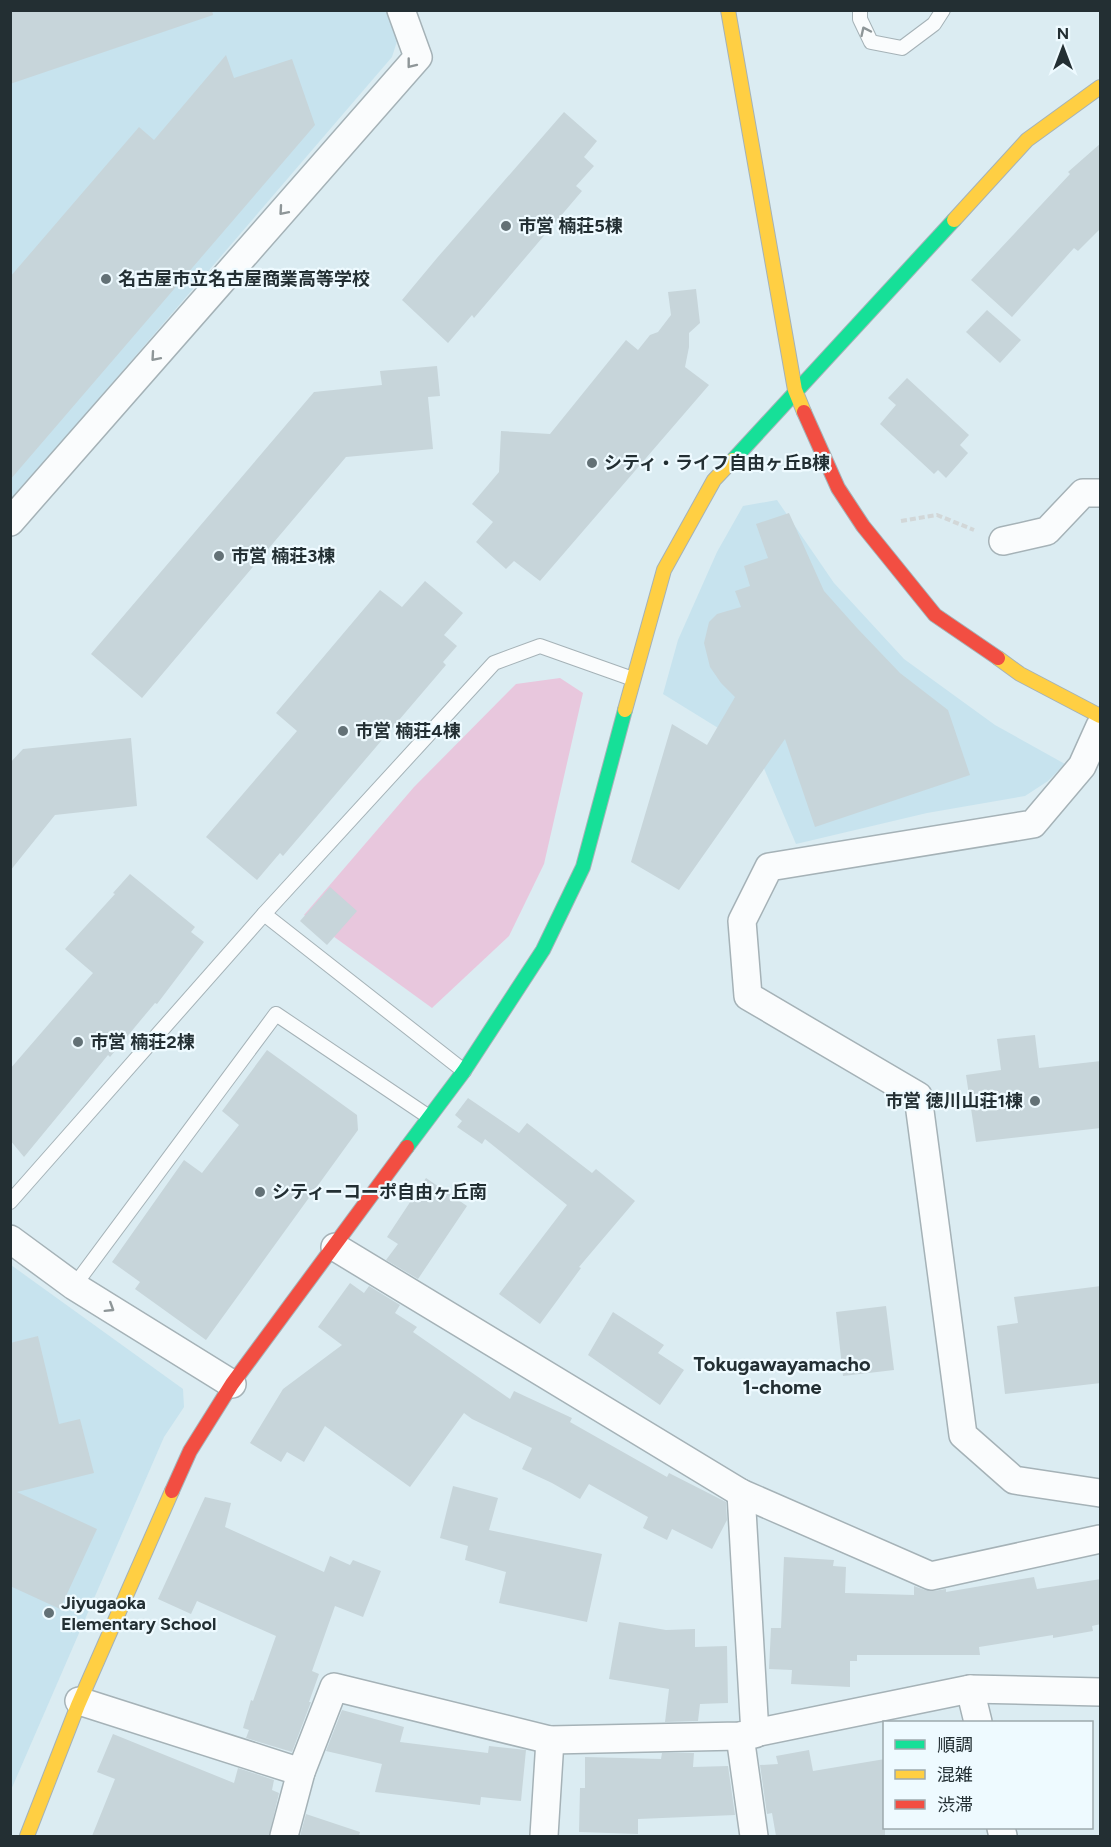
<svg xmlns="http://www.w3.org/2000/svg" width="1111" height="1847" viewBox="0 0 1111 1847" font-family="Figtree,'Noto Sans JP',sans-serif">
	<style>
		.built { fill: #c7e3ee }
		.green { fill: #e8c7dd }
		.building { fill: #c7d5da }
		.lines { fill: none; stroke-linecap: round; stroke-linejoin: round }
		.lane-casing { stroke: #a5b2b7; stroke-width: 16 }
		.street-casing { stroke: #a5b2b7; stroke-width: 30 }
		.fast-casing { stroke: #a5b2b7; stroke-width: 16 }
		.slow-casing { stroke: #a5b2b7; stroke-width: 16 }
		.jam-casing { stroke: #a5b2b7; stroke-width: 16 }
		.path { stroke: #d2d7d8; stroke-width: 4; stroke-dasharray: 6 3; stroke-linecap: butt }
		.lane { stroke: #fafcfd; stroke-width: 14 }
		.street { stroke: #fafcfd; stroke-width: 27 }
		.fast { stroke: #16e098; stroke-width: 14 }
		.slow { stroke: #ffcf43; stroke-width: 14 }
		.jam { stroke: #f24e42; stroke-width: 14 }
		.oneway { stroke: #8e9698 }
		.poi-dot { fill: #637176; stroke: #eefaff; stroke-width: 2 }
		.labels { text-anchor: middle; stroke-width: 4.5; stroke-linejoin: round; paint-order: stroke }
		.poi-label { font-size: 18px; font-weight: bold; fill: #232f33; stroke: #eefaff; text-anchor: start }
		.neighbourhood-label { font-size: 20px; font-weight: bold; fill: #232f33; stroke: #eefaff }
	</style>
	<rect width="100%" height="100%" fill="#dbecf2"/>
	<g class="built">
		<path d="M11 11H391L400 32 392 57 11 501Z"/>
		<path d="M777 500 834 583 904 659 995 725 1065 764 1048 781 1025 796 927 813 796 844 757 752 663 694 678 640 717 552 743 506Z"/>
		<path d="M11 1265 183 1389 184 1407 164 1437 11 1790Z"/>
	</g>
	<path class="green" d="M560 678 583 693 544 864 509 936 432 1008 304 915 414 787 516 684Z"/>
	<g class="building">
		<path d="M10 10H212L213 15 10 84Z"/>
		<path d="M226 55 234 78 292 59 315 125 10 480V277L139 127 154 140Z"/>
		<path d="M564 112 597 141 584 157 594 166 576 186 582 191 474 318 472 315 448 343 402 300 437 258Z"/>
		<path d="M1101 143V228L1078 251 1074 248 1012 317 971 280 1070 174 1068 172Z"/>
		<path d="M696 289 700 323 689 333V347L685 367 709 385 540 581 514 561 506 569 476 542 493 522 472 504 499 472 501 431 550 434 626 340 638 350 650 335 658 332 671 315 668 292Z"/>
		<path d="M987 310 1021 340 1000 363 966 332Z"/>
		<path d="M437 366 440 396 428 397 433 449 346 457 142 698 91 654 314 392 382 385 380 371Z"/>
		<path d="M907 378 969 435 960 445 968 453 946 478 938 470 934 474 880 424 896 405 888 398Z"/>
		<path d="M789 513 824 591 857 628 900 673 948 710 970 775 815 827 785 739 679 890 631 862 672 724 707 745 735 697 721 683 710 667 704 643 709 622 717 614 741 607 735 591 750 586 744 566 768 558 756 524Z"/>
		<path d="M425 581 463 613 444 635 457 646 443 662 446 665 283 856 280 853 257 880 206 837 297 731 276 713 380 590 402 607Z"/>
		<path d="M131 738 137 806 55 815 10 871V763L23 749Z"/>
		<path d="M130 874 195 927 191 932 204 942 157 1004 155 1003 110 1057 108 1055 24 1157 10 1140V1069L93 973 65 949 115 894 113 893Z"/>
		<path d="M330 887 357 911 327 945 300 921Z"/>
		<path d="M1035 1035 1039 1068 1101 1061V1128L976 1142 966 1075 1001 1070 997 1039Z"/>
		<path d="M267 1050 357 1115 358 1130 206 1340 135 1289 140 1282 112 1262 184 1160 202 1173 239 1125 222 1111Z"/>
		<path d="M468 1098 519 1133 527 1123 592 1173 596 1169 635 1201 579 1267 581 1268 540 1324 499 1294 567 1205 485 1139 482 1144 457 1127 462 1121 455 1115Z"/>
		<path d="M426 1178 467 1206 418 1279 386 1260 398 1244 387 1237Z"/>
		<path d="M350 1283 364 1293 369 1286 400 1305 395 1313 417 1327 413 1332 510 1399 514 1391 572 1418 570 1422 667 1477 669 1473 726 1502 727 1520 712 1549 672 1529 667 1540 643 1528 648 1517 589 1484 580 1499 552 1483 522 1469 532 1448 472 1419 464 1413 410 1487 325 1426 304 1462 287 1452 281 1462 250 1443 283 1389 342 1345 318 1327Z"/>
		<path d="M1101 1286V1383L1005 1394 997 1326 1018 1323 1014 1297Z"/>
		<path d="M886 1306 894 1370 843 1376 836 1312Z"/>
		<path d="M613 1312 664 1345 658 1353 684 1370 660 1405 588 1355Z"/>
		<path d="M38 1336 59 1424 80 1419 94 1473 17 1492 97 1529 60 1609 10 1586V1343Z"/>
		<path d="M453 1486 498 1498 489 1530 602 1554 587 1622 499 1603 506 1572 465 1560 468 1546 440 1538Z"/>
		<path d="M205 1497 231 1503 225 1527 324 1572 330 1556 350 1565 353 1560 381 1571 363 1617 335 1606 312 1671 319 1674 309 1702H311L292 1752 246 1738 249 1730 243 1728 251 1700 253 1701 276 1636 197 1601 191 1614 158 1599Z"/>
		<path d="M784 1557 834 1560 833 1566 846 1567 845 1593 914 1595V1586L925 1590 934 1591 946 1589V1592L1034 1577 1037 1589 1101 1579V1624L1092 1626 1093 1631 1053 1638V1635L979 1647 980 1655H857V1661H850V1687L791 1684 792 1670 769 1669 771 1628H781Z"/>
		<path d="M619 1622 666 1630 695 1629V1647L727 1646 728 1703 700 1704 698 1721 665 1722 669 1689 609 1679Z"/>
		<path d="M342 1710 404 1727 400 1742 488 1753 489 1746 526 1750 521 1801 481 1797 480 1805 375 1792 382 1764 326 1751Z"/>
		<path d="M113 1734 234 1783 238 1768 274 1780 272 1790 279 1793 269 1836H92L115 1779 97 1772Z"/>
		<path d="M809 1750 813 1771 885 1759V1836H776L772 1813 767 1814 760 1765 778 1764 776 1756Z"/>
		<path d="M662 1753H694L693 1767 728 1766 735 1815 638 1819V1834L579 1832 580 1788H585V1757L661 1759Z"/>
		<path d="M306 1814 360 1832 359 1836H300Z"/>
	</g>
	<g class="lines">
		<g class="lane-casing">
			<g id="lane">
				<path d="M860 10V19L871 42 902 48 934 24 943 10"/>
				<path d="M264 914 464 1071"/>
				<path d="M10 1202 264 914 494 663 540 646 633 679"/>
				<path d="M74 1286 276 1014 429 1117"/>
			</g>
		</g>
		<g class="street-casing">
			<g id="street">
				<path d="M10 522 418 57 401 10"/>
				<path d="M1003 541 1047 531 1083 493H1100"/>
				<path d="M1100 726 1082 766 1033 824 769 867 742 921 748 996 918 1096 963 1435 1014 1480 1100 1493"/>
				<path d="M10 1239 74 1286 232 1384"/>
				<path d="M335 1247 741 1493 931 1576 1100 1539"/>
				<path d="M741 1493 755 1734"/>
				<path d="M970 1689 978 1722"/>
				<path d="M79 1701 301 1772"/>
				<path d="M740 1736 754 1836"/>
				<path d="M1001 1828 1003 1836"/>
				<path d="M284 1836 301 1772 334 1687 550 1740 740 1736 970 1689 1100 1692"/>
				<path d="M544 1836 550 1740"/>
			</g>
		</g>
		<g class="fast-casing">
			<g id="fast">
				<path d="M733 460 954 220"/>
				<path d="M407 1147 464 1071 543 950 583 867 625 710"/>
			</g>
		</g>
		<g class="slow-casing">
			<g id="slow">
				<path d="M728 10 795 390 804 412"/>
				<path d="M954 220 1027 140 1100 87"/>
				<path d="M998 658 1020 674 1100 716"/>
				<path d="M625 710 664 570 714 480 733 460"/>
				<path d="M27 1836 78 1705 172 1491"/>
			</g>
		</g>
		<g class="jam-casing">
			<g id="jam">
				<path d="M804 412 838 488 863 526 935 615 998 658"/>
				<path d="M172 1491 190 1451 232 1384 407 1147"/>
			</g>
		</g>
		<path class="path" d="M901 521 937 515 974 530"/>
		<use href="#lane" class="lane"/>
		<use href="#street" class="street"/>
		<use href="#fast" class="fast"/>
		<use href="#slow" class="slow"/>
		<use href="#jam" class="jam"/>
	</g>
	<defs><path id="oneway-chevron" d="M-2-3.5L2.5 0L-2 3.5" fill="none" stroke-width="1.6" stroke-linecap="round" stroke-linejoin="round" transform="scale(1.5)"/></defs>
	<g class="oneway">
		<use href="#oneway-chevron" transform="translate(865 31) rotate(-115)"/>
		<use href="#oneway-chevron" transform="translate(411 64) rotate(128)"/>
		<use href="#oneway-chevron" transform="translate(283 211) rotate(131)"/>
		<use href="#oneway-chevron" transform="translate(155 357) rotate(131)"/>
		<use href="#oneway-chevron" transform="translate(110 1308) rotate(32)"/>
	</g>
	<g class="poi-dot">
		<circle cx="506" cy="226" r="6"/>
		<circle cx="106" cy="279" r="6"/>
		<circle cx="592" cy="463" r="6"/>
		<circle cx="219" cy="556" r="6"/>
		<circle cx="343" cy="731" r="6"/>
		<circle cx="78" cy="1042" r="6"/>
		<circle cx="1035" cy="1101" r="6"/>
		<circle cx="260" cy="1192" r="6"/>
		<circle cx="49" cy="1613" r="6"/>
	</g>
	<g class="labels">
		<g class="poi-label">
			<text x="518" y="232">市営 楠荘5棟</text>
			<text x="118" y="285">名古屋市立名古屋商業高等学校</text>
			<text x="604" y="469">シティ・ライフ自由ヶ丘B棟</text>
			<text x="231" y="562">市営 楠荘3棟</text>
			<text x="355" y="737">市営 楠荘4棟</text>
			<text x="90" y="1048">市営 楠荘2棟</text>
			<text x="1023" y="1107" text-anchor="end">市営 徳川山荘1棟</text>
			<text x="272" y="1198">シティーコーポ自由ヶ丘南</text>
			<text x="61" y="1609">Jiyugaoka<tspan x="61" dy="21">Elementary School</tspan></text>
		</g>
		<g class="neighbourhood-label">
			<text x="782" y="1371">Tokugawayamacho<tspan x="782" dy="23">1-chome</tspan></text>
		</g>
	</g>
	<rect width="1111" height="1847" fill="none" stroke="#232f33" stroke-width="24"/>
	<rect x="883" y="1721" width="210" height="108" fill="#eefaff" stroke="#9da9ad" stroke-width="1.5"/>
	<rect x="895" y="1740" width="30" height="9" fill="#16e098" stroke="#9da9ad" stroke-width="1.5"/>
	<text x="937" y="1751" font-size="18" fill="#232f33">順調</text>
	<rect x="895" y="1770" width="30" height="9" fill="#ffcf43" stroke="#9da9ad" stroke-width="1.5"/>
	<text x="937" y="1781" font-size="18" fill="#232f33">混雑</text>
	<rect x="895" y="1800" width="30" height="9" fill="#f24e42" stroke="#9da9ad" stroke-width="1.5"/>
	<text x="937" y="1811" font-size="18" fill="#232f33">渋滞</text>
	<g transform="translate(1063 48)" stroke="#eefaff" stroke-width="4.5" paint-order="stroke">
	<path d="M0-4.5L10 22L0 15L-10 22Z" fill="#232f33"/>
	<text y="-9" font-size="16" font-weight="bold" text-anchor="middle" fill="#232f33">N</text>
	</g>
</svg>
